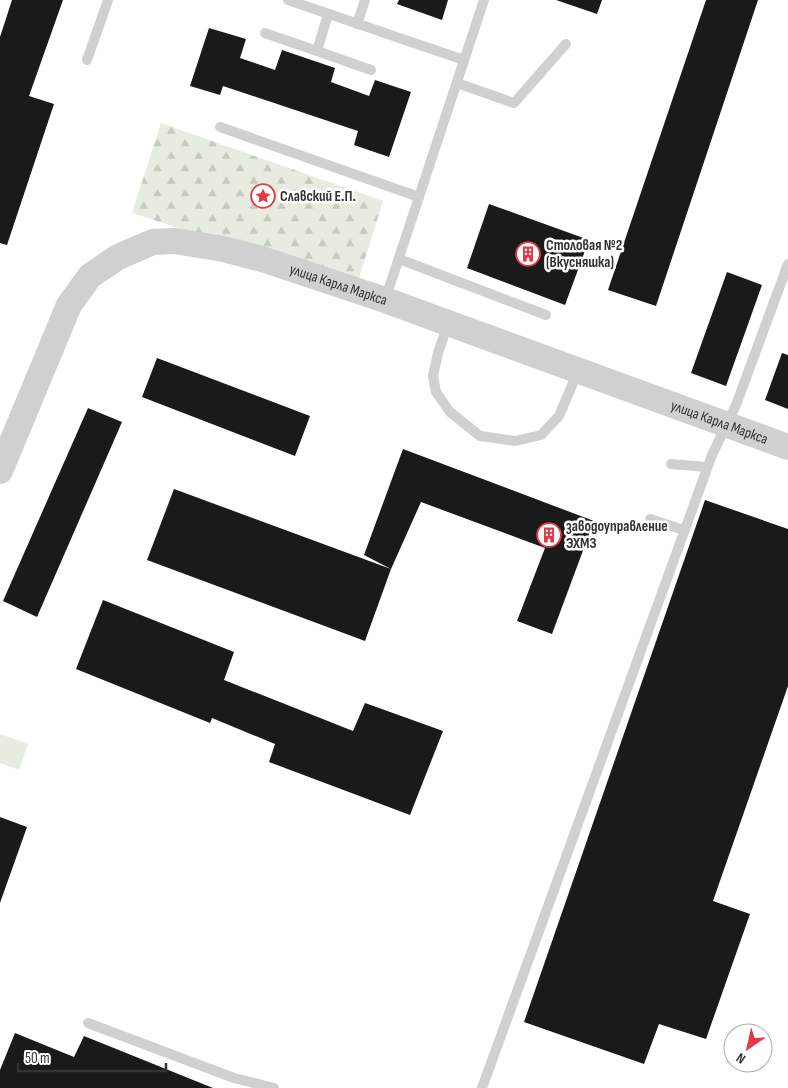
<svg xmlns="http://www.w3.org/2000/svg" width="788" height="1088" viewBox="0 0 788 1088" font-family="'Sofia Sans Condensed',sans-serif">
	<style>
		.forest { fill: url(#forest-firs) }
		.garden { fill: #e6ecdf }
		.building { fill: #1a1a1a }
		.lines { fill: none; stroke-linecap: round; stroke-linejoin: round }
		.service { stroke: #d0d0d0; stroke-width: 10 }
		.tertiary { stroke: #d0d0d0; stroke-width: 26 }
		.labels { text-anchor: middle; stroke-width: 5; stroke-linejoin: round; paint-order: stroke }
		.poi-label { font-size: 15px; font-weight: bold; fill: #333; stroke: #fff; text-anchor: start }
		.street-label { font-size: 15px; fill: #333; stroke: #fff }
	</style>
	<defs>
		<pattern id="forest-firs" width="22" height="20" patternUnits="userSpaceOnUse" patternTransform="scale(1.25)"><rect width="22" height="20" fill="#e6ecdf"/><path d="M5 1l3.5 6h-7zM16 11l3.5 6h-7z" fill="#c6cbc0"/></pattern>
	</defs>
	<rect width="100%" height="100%" fill="#fff"/>
	<path class="forest" d="M161 123 383 201 357 285 132 213Z"/>
	<path class="garden" d="M0 734 28 744 19 770 0 763Z"/>
	<g class="building">
		<path d="M12 0H63L29 96 54 104 7 245 0 243V37Z"/>
		<path d="M399 0H448L442 20 397 4Z"/>
		<path d="M556 0H602L597 14Z"/>
		<path d="M706 0H758L656 306 608 290Z"/>
		<path d="M209 28 246 39 240 58 275 70 282 50 335 68 331 82 369 96 375 80 411 92 389 157 354 145 358 131 223 86 220 95 190 86Z"/>
		<path d="M489 204 589 240 565 305 467 268Z"/>
		<path d="M727 272 762 285 726 386 691 373Z"/>
		<path d="M782 353 788 355V409L765 400Z"/>
		<path d="M157 358 310 416 295 456 142 397Z"/>
		<path d="M88 408 122 422 37 617 3 601Z"/>
		<path d="M403 449 594 521 552 634 517 621 545 548 421 502 391 569 365 641 147 560 174 489 391 569 364 555Z"/>
		<path d="M705 500 788 529V686L713 901 750 914 706 1039 659 1024 644 1064 524 1022Z"/>
		<path d="M103 600 234 652 224 680 353 731 365 703 443 731 410 815 269 762 275 744 212 718 210 723 76 669Z"/>
		<path d="M0 817 27 827 0 903Z"/>
		<path d="M15 1033 74 1057 84 1036 213 1088H0V1070Z"/>
	</g>
	<g class="lines">
		<g class="service">
			<path d="M288 0 464 60"/>
			<path d="M328 14 317 51 371 70"/>
			<path d="M357 24 365 0"/>
			<path d="M265 33 317 51"/>
			<path d="M87 60 108 0"/>
			<path d="M457 83 514 103 566 44"/>
			<path d="M220 127 419 197"/>
			<path d="M399 259 546 315"/>
			<path d="M385 300 484 0"/>
			<path d="M448 324 438 353 433 376 436 392 450 412 480 436 515 441 541 435 559 416 578 371"/>
			<path d="M671 464 707 467"/>
			<path d="M650 519 684 530"/>
			<path d="M88 1023 234 1078 274 1088"/>
			<path d="M482 1088 712 455 736 405 788 264"/>
		</g>
		<path class="tertiary" id="s1" d="M0 471 69 305 90 276 118 257 153 242 175 241 223 249 262 259 385 300 788 447"/>
	</g>
	<defs>
		<g id="sight-ring" transform="scale(1.25)"><circle r="9.5" fill="#fff" stroke="#e63946" stroke-width="1.5"/><path d="M0-6L1.8-2.2L6-1.7L2.9 1.2L3.7 5.4L0 3.3L-3.7 5.4L-2.9 1.2L-6-1.7L-1.8-2.2Z" fill="#e63946"/></g>
		<g id="building-ring" transform="scale(1.25)"><circle r="9.5" fill="#fff" stroke="#e63946" stroke-width="1.5"/><path d="M-4-6H4V6H1V3H-1V6H-4ZM-2.5-4.3h1.7v1.8h-1.7ZM.8-4.3h1.7v1.8H.8ZM-2.5-1h1.7V.8h-1.7ZM.8-1h1.7V.8H.8Z" fill="#e63946"/></g>
	</defs>
	<g fill-rule="evenodd">
		<use href="#sight-ring" x="263" y="196"/>
		<use href="#building-ring" x="528" y="254"/>
		<use href="#building-ring" x="549" y="535"/>
	</g>
	<g class="labels">
		<g class="poi-label">
			<text x="280" y="201">Славский Е.П.</text>
			<text x="546" y="250">Столовая №2<tspan x="546" dy="17">(Вкусняшка)</tspan></text>
			<text x="566" y="531">заводоуправление<tspan x="566" dy="17">ЭХМЗ</tspan></text>
		</g>
		<g class="street-label">
			<text dy="5" stroke="none"><textPath href="#s1" startOffset="479">улица Карла Маркса</textPath></text>
			<text dy="5" stroke="none"><textPath href="#s1" startOffset="884">улица Карла Маркса</textPath></text>
		</g>
	</g>
	<g transform="translate(748 1048) rotate(214)"><circle r="24" fill="#ffffff" stroke="#adadad"/>
	<path d="M0-4L9 19L0 12L-9 19Z" fill="#e63946"/>
	<text y="-8" font-size="14" font-weight="bold" text-anchor="middle" fill="#333333">N</text>
	</g>
	<path d="M18 1063v8h148v-8" fill="none" stroke="#333333" stroke-width="2.5"/>
	<text x="25" y="1063" font-size="15" fill="#333333" stroke="#ffffff" stroke-width="4" paint-order="stroke">50 m</text>
</svg>
